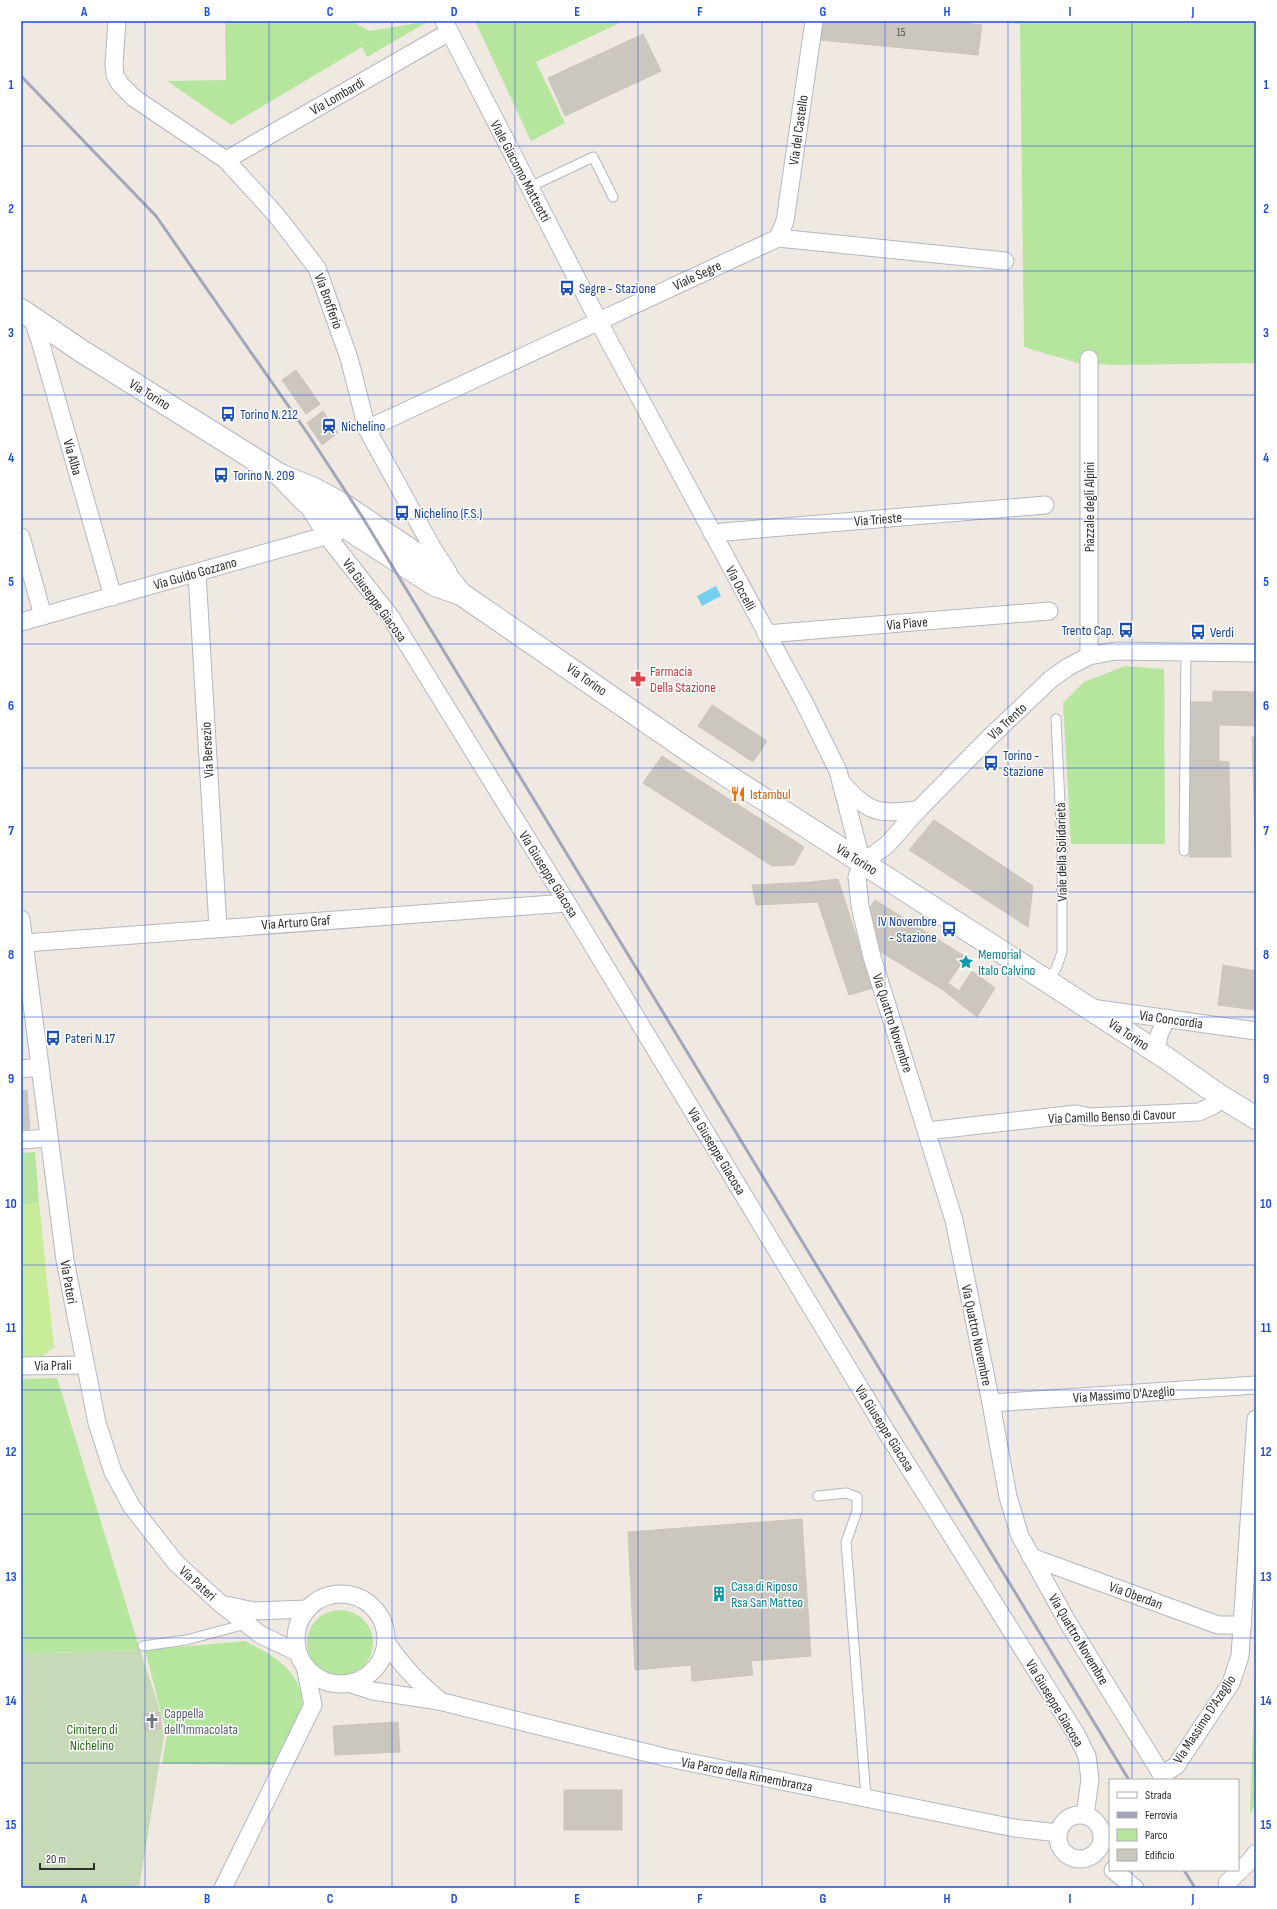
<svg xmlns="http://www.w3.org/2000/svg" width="1277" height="1909" viewBox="0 0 1277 1909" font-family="'Sofia Sans Condensed',sans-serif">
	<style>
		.green { fill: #b6e59e }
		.cemetery { fill: #c8d9b8 }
		.pitch { fill: #c9ec9a }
		.water { fill: #75cff0 }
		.building { fill: #cbc7bf; stroke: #cbc5ba }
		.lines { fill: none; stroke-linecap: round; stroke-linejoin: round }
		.lane-casing { stroke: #b4b7c1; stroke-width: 11 }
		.street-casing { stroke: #b4b7c1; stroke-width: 19 }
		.secondary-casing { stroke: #b4b7c1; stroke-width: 24 }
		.lane { stroke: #fff; stroke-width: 9 }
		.street { stroke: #fff; stroke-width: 17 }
		.secondary { stroke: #fff; stroke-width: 22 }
		.rail { stroke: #a3a6b8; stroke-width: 3 }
		.grid { fill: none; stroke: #1d4ed8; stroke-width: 1; stroke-opacity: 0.55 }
		.labels { text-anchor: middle; stroke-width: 3; stroke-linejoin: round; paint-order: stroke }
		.number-label { font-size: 12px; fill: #555452 }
		.street-label { font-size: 14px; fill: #2e2e2e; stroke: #fff }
		.transit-label { font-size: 14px; fill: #164399; stroke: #fff; text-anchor: start }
		.health-label { font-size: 14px; fill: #be3a42; stroke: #fff; text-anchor: start }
		.food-label { font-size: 14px; fill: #c56008; stroke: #fff; text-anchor: start }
		.culture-label { font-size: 14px; fill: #0d838f; stroke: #fff; text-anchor: start }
		.worship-label { font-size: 14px; fill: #5b616d; stroke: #fff; text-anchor: start }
		.park-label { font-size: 14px; fill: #2c6e1b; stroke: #fff }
		.neatline { fill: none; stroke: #1d4ed8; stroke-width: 1.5 }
		.grid-label { font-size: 13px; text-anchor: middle; font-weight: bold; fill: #1d4ed8 }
	</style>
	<rect width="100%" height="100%" fill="#efe9e1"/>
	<g class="green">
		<path d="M225 21H351L370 31 429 21 367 57 362 47 231 125 167 81 226 80Z"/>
		<path d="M475 21H624L536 62 565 123 531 141Z"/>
		<path d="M990 21H1256V363L1113 365 1078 363 1024 347 1020 24Z"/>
		<path d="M1125 666 1164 669 1165 844H1071L1063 703 1084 682Z"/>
		<path d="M35 1152 39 1203 21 1205V1153Z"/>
		<path d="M57 1378 140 1650 21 1654V1379Z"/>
		<circle cx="340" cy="1643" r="33"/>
		<path d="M1256 1640V1804L1250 1814Z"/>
		<path d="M245 1641C270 1653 304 1672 302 1706 301 1715 280 1754 275 1765L162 1764 167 1735 145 1650Z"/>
	</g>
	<path class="cemetery" d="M140 1650 158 1704 164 1736 139 1888H21V1654Z"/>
	<path class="pitch" d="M39 1203 54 1347 43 1356 21 1357V1205Z"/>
	<path class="water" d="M716 586 721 596 702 606 697 596Z"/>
	<g class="building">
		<path d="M822 21H950L982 25 978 55 820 40Z"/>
		<path d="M643 34 661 71 565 116 548 78Z"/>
		<path d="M296 370 320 404 306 414 282 380Z"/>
		<path d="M323 411 338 433 322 445 307 423Z"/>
		<path d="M1213 691 1256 692V726L1219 725 1213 718Z"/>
		<path d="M1190 702H1213V718L1219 725V761L1229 762 1231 857H1189Z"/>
		<path d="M712 705 767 741 753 762 698 726Z"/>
		<path d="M1252 737H1256V868Z"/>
		<path d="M662 756 804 847 794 865 772 866 643 783Z"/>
		<path d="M934 820 1033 886 1028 927 909 850Z"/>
		<path d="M838 879 873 988 849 995 811 882Z"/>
		<path d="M811 882 818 902 756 905 752 885Z"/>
		<path d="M875 900 966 957 943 990 876 949 865 915Z"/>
		<path d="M1223 965 1256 971V1010L1218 1005Z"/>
		<path d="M972 971 995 988 977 1017 943 990 948 983 959 991Z"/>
		<path d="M27 1090 30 1129 21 1130V1091Z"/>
		<path d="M802 1519 811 1656 751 1661 753 1675 692 1681 691 1665 635 1670 628 1532Z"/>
		<path d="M160 1712 162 1729 145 1731 143 1714Z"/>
		<path d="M398 1722 400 1752 335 1755 333 1726Z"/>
		<rect x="564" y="1790" width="58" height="40"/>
	</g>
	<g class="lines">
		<g class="lane-casing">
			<g id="lane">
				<path d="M530 187 593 157 613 197"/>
				<path d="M1184 851 1186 651"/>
				<path d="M1047 981 1056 969 1062 952V846L1056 719"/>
				<path d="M818 1496 846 1493 857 1497V1511L846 1542 866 1797"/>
				<path d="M143 1646 186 1640 246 1624"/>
			</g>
		</g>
		<g class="street-casing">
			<g id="street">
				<path d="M117 21 114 64 115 75 120 84 134 98 226 160 277 216 317 268 349 358 367 429 433 549 448 572"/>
				<path d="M444 21 609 341 805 704 838 771 862 863"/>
				<path d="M226 160 449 32"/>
				<path d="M778 238 785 221 814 21"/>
				<path d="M32 317 40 341 113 597"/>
				<path d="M367 429 778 238 1005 261"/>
				<path d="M307 504 327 536 390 616 567 903 886 1431 1076 1734 1087 1756 1090 1779 1085 1815"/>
				<path d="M712 533 1045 505"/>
				<path d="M21 537 43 616"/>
				<path d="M197 573 218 928"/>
				<path d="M21 622 336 533"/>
				<path d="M766 634 1049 611"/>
				<path d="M1089 656V359"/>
				<path d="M842 783C870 814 877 814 918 810"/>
				<path d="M862 863 857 877 860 906 872 957 954 1220 991 1403 1008 1497 1020 1536 1067 1621 1165 1780"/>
				<path d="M862 863 887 845 918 810 990 737 1051 679 1068 667 1089 656 1115 651 1256 653"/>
				<path d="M21 919 65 1260 97 1423 113 1472 132 1507 176 1563 221 1604 261 1635 297 1652"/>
				<path d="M25 943 567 903"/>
				<path d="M1091 1008 1256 1031"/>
				<path d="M1156 1052 1159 1035 1167 1018"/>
				<path d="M21 1069 40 1067"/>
				<path d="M927 1131 1076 1114 1090 1117 1199 1112 1214 1105 1220 1096"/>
				<path d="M21 1140 49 1138"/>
				<path d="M21 1366 85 1365"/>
				<path d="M991 1403 1256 1385"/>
				<path d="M1031 1557 1218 1625H1243"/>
				<circle cx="341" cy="1639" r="45"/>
				<path d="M226 1605 254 1611 307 1609"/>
				<path d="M386 1642C402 1666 418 1682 439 1700"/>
				<path d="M351 1684 373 1691 439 1701 668 1758 1014 1828 1058 1833"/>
				<path d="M1161 1775 1176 1766 1231 1683 1240 1656 1256 1419"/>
				<circle cx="1080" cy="1837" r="22"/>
				<path d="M1113 1870 1135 1888"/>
				<path d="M1227 1883 1251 1860 1256 1853"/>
				<path d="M223 1888 313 1705 305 1666"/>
			</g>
		</g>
		<g class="secondary-casing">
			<g id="secondary">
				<path d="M21 310 83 352 280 475 312 488 342 504 443 572 461 594"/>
				<path d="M280 475 305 501 435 585 461 594 698 757 1047 981 1166 1058 1220 1096 1256 1118"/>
			</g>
		</g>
		<use href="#lane" class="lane"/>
		<use href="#street" class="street"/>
		<use href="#secondary" class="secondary"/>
		<g class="rail">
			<path d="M21 76 156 216 310 437 363 518 1129 1780"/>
			<path d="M1184 1870 1195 1888"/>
		</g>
	</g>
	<path class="grid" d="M145 21V1888M269 21V1888M392 21V1888M515 21V1888M638 21V1888M762 21V1888M885 21V1888M1008 21V1888M1132 21V1780M21 146H1256M21 271H1256M21 395H1256M21 519H1256M21 644H1256M21 768H1256M21 892H1256M21 1017H1256M21 1141H1256M21 1265H1256M21 1390H1256M21 1514H1256M21 1638H1256M21 1763H1256M1132 1870V1888"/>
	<defs>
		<g id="bus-bare" transform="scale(1.2)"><path d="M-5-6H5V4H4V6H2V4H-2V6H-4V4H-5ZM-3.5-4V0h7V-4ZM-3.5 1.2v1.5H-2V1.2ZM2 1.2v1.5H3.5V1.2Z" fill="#1a4fb4" stroke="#fff" stroke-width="2.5" paint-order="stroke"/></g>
		<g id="station-bare" transform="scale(1.2)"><path d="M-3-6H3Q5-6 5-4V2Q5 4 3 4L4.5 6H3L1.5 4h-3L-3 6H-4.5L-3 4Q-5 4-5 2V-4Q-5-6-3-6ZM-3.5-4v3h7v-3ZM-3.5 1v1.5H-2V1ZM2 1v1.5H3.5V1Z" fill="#1a4fb4" stroke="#fff" stroke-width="2.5" paint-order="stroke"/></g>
		<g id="pharmacy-bare" transform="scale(1.2)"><path d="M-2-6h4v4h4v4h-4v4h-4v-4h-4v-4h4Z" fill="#e0444e" stroke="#fff" stroke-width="2.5" paint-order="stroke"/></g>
		<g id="restaurant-bare" transform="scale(1.2)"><path d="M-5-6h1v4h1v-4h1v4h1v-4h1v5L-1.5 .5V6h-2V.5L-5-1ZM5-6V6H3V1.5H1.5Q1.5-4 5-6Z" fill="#e8710a" stroke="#fff" stroke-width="2.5" paint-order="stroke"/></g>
		<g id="sight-bare" transform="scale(1.2)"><path d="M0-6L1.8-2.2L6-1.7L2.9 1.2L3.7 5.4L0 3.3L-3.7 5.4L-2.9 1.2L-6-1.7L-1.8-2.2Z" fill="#0f9aa8" stroke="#fff" stroke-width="2.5" paint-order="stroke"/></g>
		<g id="building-bare" transform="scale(1.2)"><path d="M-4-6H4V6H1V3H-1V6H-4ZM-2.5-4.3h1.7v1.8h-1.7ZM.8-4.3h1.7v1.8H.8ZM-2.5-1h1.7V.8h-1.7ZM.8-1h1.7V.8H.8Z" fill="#0f9aa8" stroke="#fff" stroke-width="2.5" paint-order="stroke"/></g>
		<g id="church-bare" transform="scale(1.2)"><path d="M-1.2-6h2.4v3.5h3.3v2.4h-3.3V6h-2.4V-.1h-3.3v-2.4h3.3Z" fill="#6b7280" stroke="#fff" stroke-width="2.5" paint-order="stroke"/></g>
	</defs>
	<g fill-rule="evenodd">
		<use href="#bus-bare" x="567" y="288"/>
		<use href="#bus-bare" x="228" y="414"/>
		<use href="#station-bare" x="329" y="426"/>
		<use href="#bus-bare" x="221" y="475"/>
		<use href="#bus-bare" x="402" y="513"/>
		<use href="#bus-bare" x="1126" y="630"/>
		<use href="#bus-bare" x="1198" y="632"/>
		<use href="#pharmacy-bare" x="638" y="679"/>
		<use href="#bus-bare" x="991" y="763"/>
		<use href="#restaurant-bare" x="738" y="794"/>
		<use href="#bus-bare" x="949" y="929"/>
		<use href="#sight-bare" x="966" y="962"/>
		<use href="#bus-bare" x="53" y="1038"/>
		<use href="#building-bare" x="719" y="1594"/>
		<use href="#church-bare" x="152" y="1721"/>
	</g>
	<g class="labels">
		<g class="number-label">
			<text x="901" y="36">15</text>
		</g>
		<g class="street-label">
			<text transform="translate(337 96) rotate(-30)" y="5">Via Lombardi</text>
			<text transform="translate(798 130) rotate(-82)" y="5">Via del Castello</text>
			<text transform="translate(521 171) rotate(62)" y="5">Viale Giacomo Matteotti</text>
			<text transform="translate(697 275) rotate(-25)" y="5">Viale Segre</text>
			<text transform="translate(329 301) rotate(70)" y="5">Via Brofferio</text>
			<text transform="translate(150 394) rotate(32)" y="5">Via Torino</text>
			<text transform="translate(73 457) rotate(74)" y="5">Via Alba</text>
			<text transform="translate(1089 507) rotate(-90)" y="5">Piazzale degli Alpini</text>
			<text transform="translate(878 519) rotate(-5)" y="5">Via Trieste</text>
			<text transform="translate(195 573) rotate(-16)" y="5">Via Guido Gozzano</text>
			<text transform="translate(741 588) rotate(62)" y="5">Via Occelli</text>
			<text transform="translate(375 600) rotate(54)" y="5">Via Giuseppe Giacosa</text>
			<text transform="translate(907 623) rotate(-5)" y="5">Via Piave</text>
			<text transform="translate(587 679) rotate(35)" y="5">Via Torino</text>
			<text transform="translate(1007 721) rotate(-43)" y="5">Via Trento</text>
			<text transform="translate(207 750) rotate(-93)" y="5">Via Bersezio</text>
			<text transform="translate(1061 852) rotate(-91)" y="5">Viale della Solidarietà</text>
			<text transform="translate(857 859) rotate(32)" y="5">Via Torino</text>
			<text transform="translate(549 874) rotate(58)" y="5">Via Giuseppe Giacosa</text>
			<text transform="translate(296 922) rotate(-4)" y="5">Via Arturo Graf</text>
			<text transform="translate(1171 1019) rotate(8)" y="5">Via Concordia</text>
			<text transform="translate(893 1023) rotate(72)" y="5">Via Quattro Novembre</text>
			<text transform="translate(1129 1034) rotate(33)" y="5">Via Torino</text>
			<text transform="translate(1112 1116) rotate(-2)" y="5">Via Camillo Benso di Cavour</text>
			<text transform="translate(717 1151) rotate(59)" y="5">Via Giuseppe Giacosa</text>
			<text transform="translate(69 1282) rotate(80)" y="5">Via Pateri</text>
			<text transform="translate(977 1335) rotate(78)" y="5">Via Quattro Novembre</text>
			<text transform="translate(53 1365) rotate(-1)" y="5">Via Prali</text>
			<text transform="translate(1124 1394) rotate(-4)" y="5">Via Massimo D'Azeglio</text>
			<text transform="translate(885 1428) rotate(58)" y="5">Via Giuseppe Giacosa</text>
			<text transform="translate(198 1583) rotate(42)" y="5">Via Pateri</text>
			<text transform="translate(1136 1595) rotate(20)" y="5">Via Oberdan</text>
			<text transform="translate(1079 1639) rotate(59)" y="5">Via Quattro Novembre</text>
			<text transform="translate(1055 1703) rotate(59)" y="5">Via Giuseppe Giacosa</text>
			<text transform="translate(1204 1719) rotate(-57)" y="5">Via Massimo D'Azeglio</text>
			<text transform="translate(747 1774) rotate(11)" y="5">Via Parco della Rimembranza</text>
		</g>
		<g class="transit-label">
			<text x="579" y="293">Segre - Stazione</text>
			<text x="240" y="419">Torino N.212</text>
			<text x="341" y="431">Nichelino</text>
			<text x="233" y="480">Torino N. 209</text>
			<text x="414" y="518">Nichelino (F.S.)</text>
			<text x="1114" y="635" text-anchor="end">Trento Cap.</text>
			<text x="1210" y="637">Verdi</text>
			<text x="1003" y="760">Torino -<tspan x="1003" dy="16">Stazione</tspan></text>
			<text x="937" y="926" text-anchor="end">IV Novembre<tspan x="937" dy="16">- Stazione</tspan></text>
			<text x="65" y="1043">Pateri N.17</text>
		</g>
		<g class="health-label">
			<text x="650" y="676">Farmacia<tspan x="650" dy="16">Della Stazione</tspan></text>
		</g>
		<g class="food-label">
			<text x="750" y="799">Istambul</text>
		</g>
		<g class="culture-label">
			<text x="978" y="959">Memorial<tspan x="978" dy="16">Italo Calvino</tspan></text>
			<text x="731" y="1591">Casa di Riposo<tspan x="731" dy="16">Rsa San Matteo</tspan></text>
		</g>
		<g class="worship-label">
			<text x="164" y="1718">Cappella<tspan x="164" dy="16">dell'Immacolata</tspan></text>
		</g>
		<g class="park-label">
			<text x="92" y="1734">Cimitero di<tspan x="92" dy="16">Nichelino</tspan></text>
		</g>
	</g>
	<rect width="1277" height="1909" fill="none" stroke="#ffffff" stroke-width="44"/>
	<rect x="1109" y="1779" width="130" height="92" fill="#ffffff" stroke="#ababab"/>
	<rect x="1117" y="1792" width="20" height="6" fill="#ffffff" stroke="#ababab"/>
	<text x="1145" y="1799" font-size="12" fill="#2e2e2e">Strada</text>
	<rect x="1117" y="1812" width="20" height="6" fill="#a3a6b8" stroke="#ababab"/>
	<text x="1145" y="1819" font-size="12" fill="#2e2e2e">Ferrovia</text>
	<rect x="1117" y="1829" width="20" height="12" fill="#b6e59e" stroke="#ababab"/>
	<text x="1145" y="1839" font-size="12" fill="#2e2e2e">Parco</text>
	<rect x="1117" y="1849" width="20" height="12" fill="#cbc7bf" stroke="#ababab"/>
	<text x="1145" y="1859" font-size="12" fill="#2e2e2e">Edificio</text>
	<path d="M40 1863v6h54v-6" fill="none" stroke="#2e2e2e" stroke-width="2"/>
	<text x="46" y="1863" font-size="12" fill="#2e2e2e" stroke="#ffffff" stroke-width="3" paint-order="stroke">20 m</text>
	<rect x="22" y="22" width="1233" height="1865" class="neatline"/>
	<g class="grid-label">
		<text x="84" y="16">A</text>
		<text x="207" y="16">B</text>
		<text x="330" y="16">C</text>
		<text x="454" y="16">D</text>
		<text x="577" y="16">E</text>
		<text x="700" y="16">F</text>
		<text x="823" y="16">G</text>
		<text x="947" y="16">H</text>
		<text x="1070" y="16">I</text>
		<text x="1193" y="16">J</text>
		<text x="11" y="89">1</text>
		<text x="1266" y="89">1</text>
		<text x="11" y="213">2</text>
		<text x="1266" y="213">2</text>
		<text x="11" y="337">3</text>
		<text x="1266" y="337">3</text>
		<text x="11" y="462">4</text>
		<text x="1266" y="462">4</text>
		<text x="11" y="586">5</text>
		<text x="1266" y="586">5</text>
		<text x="11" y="710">6</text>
		<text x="1266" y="710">6</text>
		<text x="11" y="835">7</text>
		<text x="1266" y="835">7</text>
		<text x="11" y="959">8</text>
		<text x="1266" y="959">8</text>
		<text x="11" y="1083">9</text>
		<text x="1266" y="1083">9</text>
		<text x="11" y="1208">10</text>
		<text x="1266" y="1208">10</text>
		<text x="11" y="1332">11</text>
		<text x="1266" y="1332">11</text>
		<text x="11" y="1456">12</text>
		<text x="1266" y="1456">12</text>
		<text x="11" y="1581">13</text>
		<text x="1266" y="1581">13</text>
		<text x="11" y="1705">14</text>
		<text x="1266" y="1705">14</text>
		<text x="11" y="1829">15</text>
		<text x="1266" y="1829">15</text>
		<text x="84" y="1903">A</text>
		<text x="207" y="1903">B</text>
		<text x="330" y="1903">C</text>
		<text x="454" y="1903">D</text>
		<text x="577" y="1903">E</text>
		<text x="700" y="1903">F</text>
		<text x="823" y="1903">G</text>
		<text x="947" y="1903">H</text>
		<text x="1070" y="1903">I</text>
		<text x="1193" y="1903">J</text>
	</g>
</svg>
